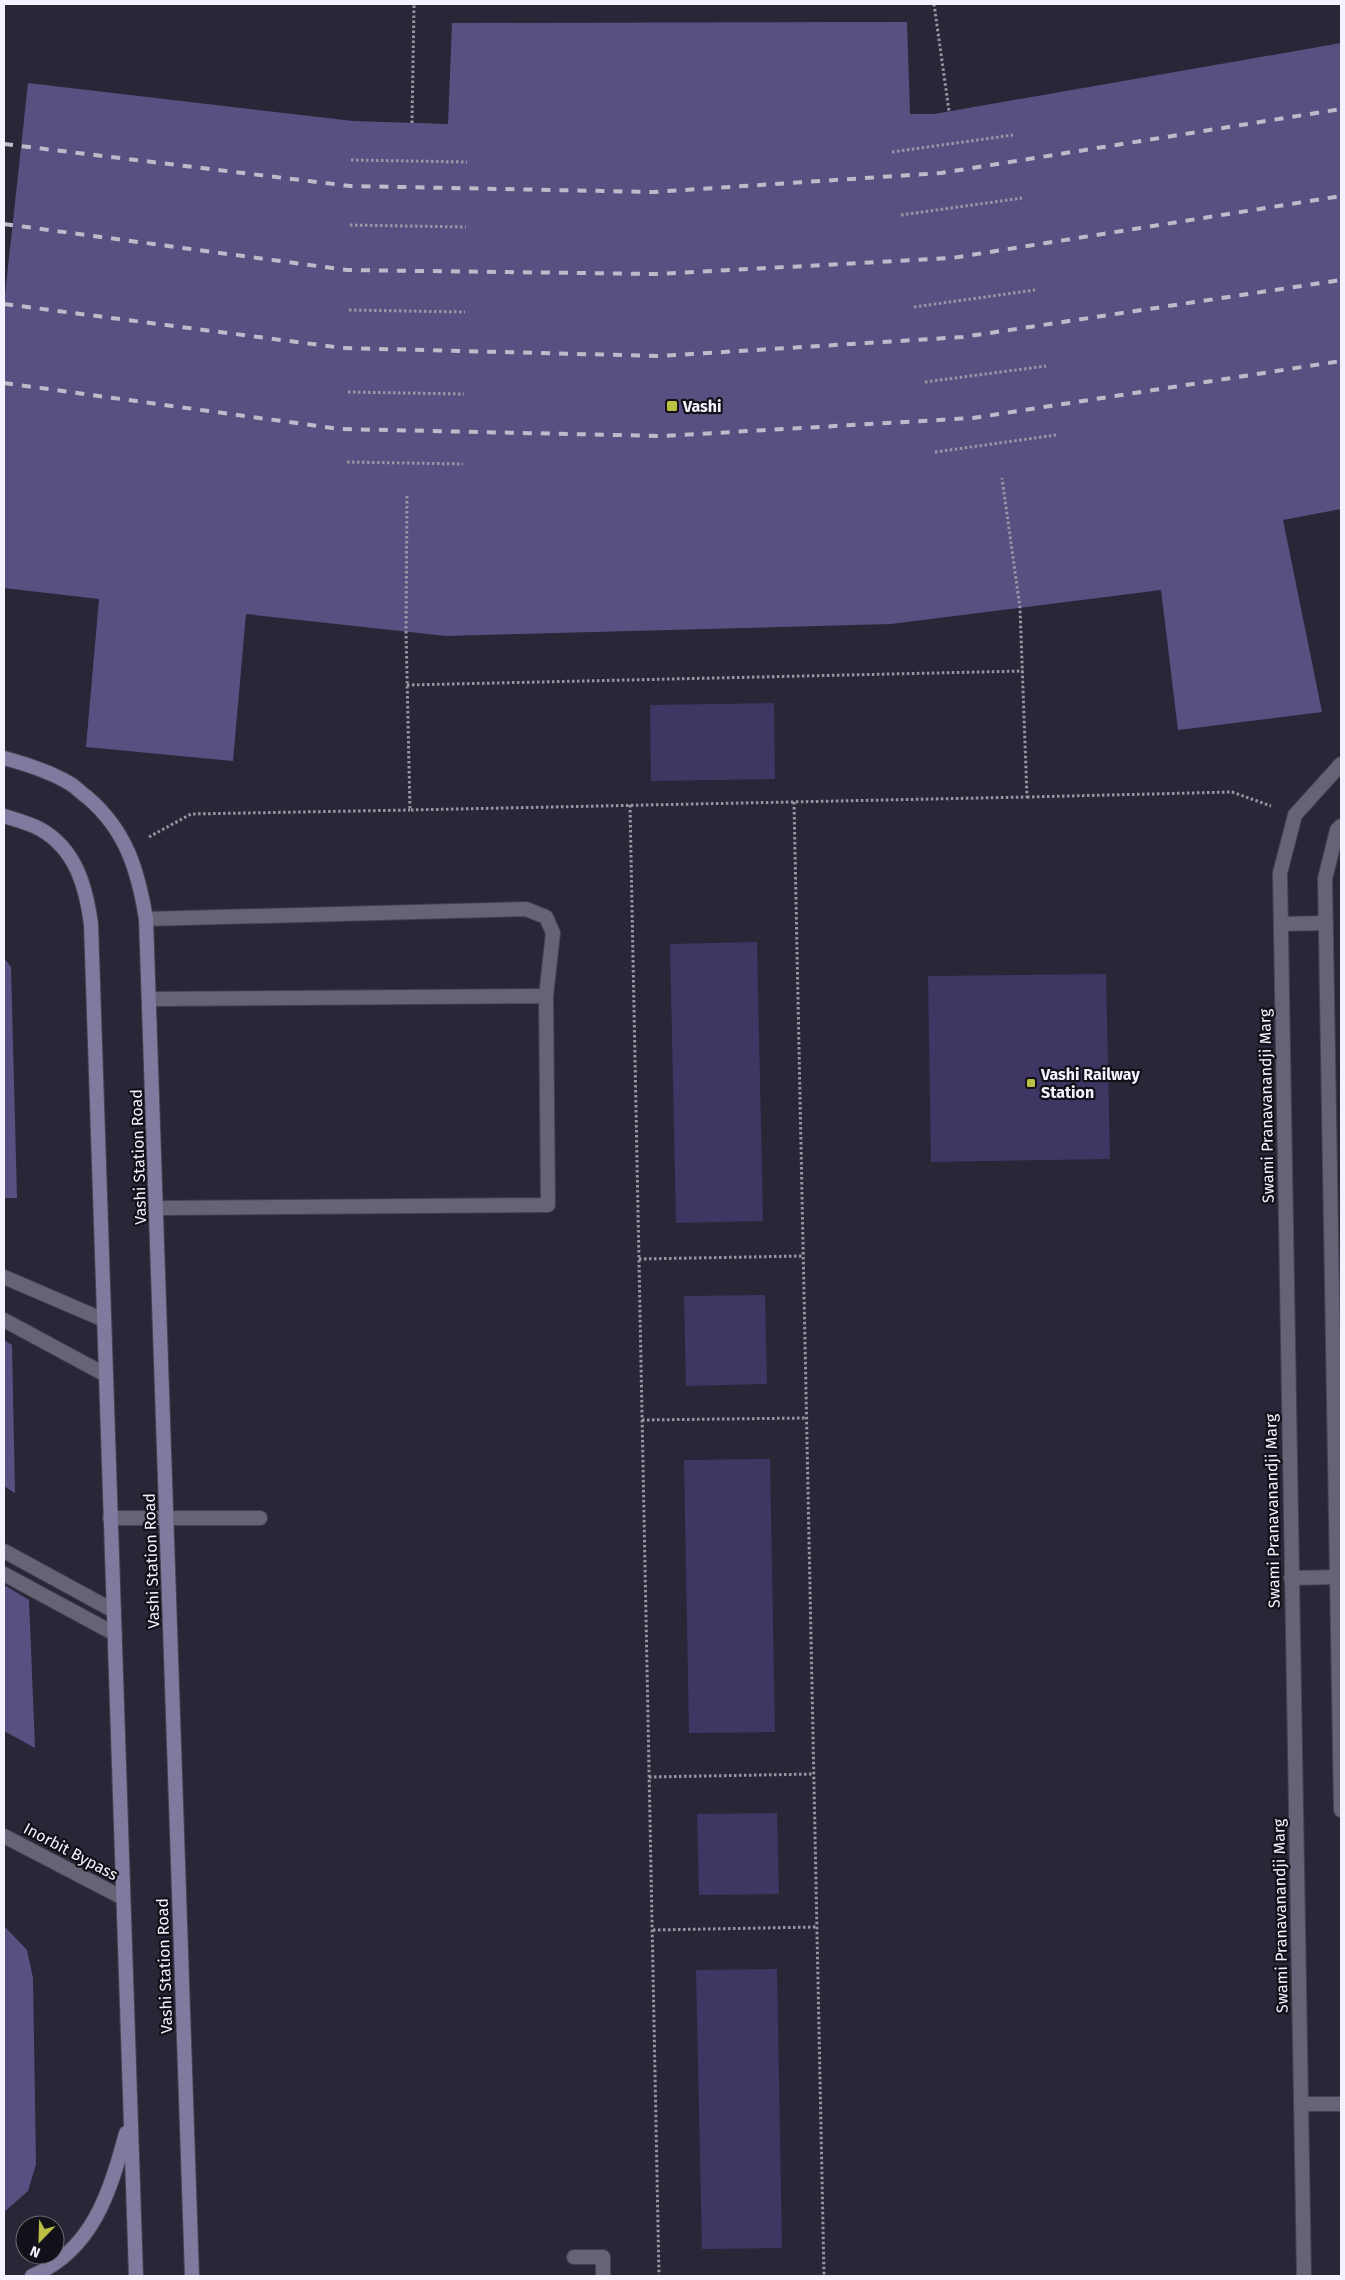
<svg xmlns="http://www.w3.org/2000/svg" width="1345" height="2280" viewBox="0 0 1345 2280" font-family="'Fira Sans',sans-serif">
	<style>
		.green { fill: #3f3664 }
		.building { fill: #595081 }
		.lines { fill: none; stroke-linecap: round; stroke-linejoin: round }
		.service-casing { stroke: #444150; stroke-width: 16 }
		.minor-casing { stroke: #444150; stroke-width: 16 }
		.tertiary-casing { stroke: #444150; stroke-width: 16 }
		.secondary-casing { stroke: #444150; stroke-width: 16 }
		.path { stroke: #9796a4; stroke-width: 3; stroke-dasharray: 2.5 2.5; stroke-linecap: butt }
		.service { stroke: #666377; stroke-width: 14 }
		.minor { stroke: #666377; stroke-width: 14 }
		.tertiary { stroke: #666377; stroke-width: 14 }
		.secondary { stroke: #807a9e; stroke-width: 14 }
		.rail { stroke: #bdbbc9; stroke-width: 4; stroke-dasharray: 9 9; stroke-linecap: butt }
		.poi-dot { fill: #bbc044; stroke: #121018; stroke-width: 2 }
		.labels { text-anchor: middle; stroke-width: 4.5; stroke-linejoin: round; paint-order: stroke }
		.poi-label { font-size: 16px; font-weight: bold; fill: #f3f2fe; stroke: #121018; text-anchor: start }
		.street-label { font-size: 16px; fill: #f3f2fe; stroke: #121018 }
	</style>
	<rect width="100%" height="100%" fill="#292638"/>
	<g class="green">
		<path d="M774 703 775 779 651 781 650 705Z"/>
		<path d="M757 942 763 1221 676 1223 670 944Z"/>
		<path d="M1106 974 1110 1159 931 1162 928 976Z"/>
		<path d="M765 1295 767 1384 686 1386 684 1296Z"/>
		<path d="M770 1459 775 1732 689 1733 684 1460Z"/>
		<path d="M777 1813 779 1894 699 1895 697 1814Z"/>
		<path d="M777 1969 782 2248 702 2249 696 1970Z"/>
	</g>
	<g class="building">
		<path d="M907 22 910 114H934L1341 43V509L1283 520 1322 712 1178 730 1161 590 891 624 446 636 246 614 233 761 86 747 99 599 4 588V304L28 83 353 121 448 124 452 23Z"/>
		<path d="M4 958 11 967 17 1198H4Z"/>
		<path d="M4 1340 12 1345 15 1493 4 1486Z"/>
		<path d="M4 1585 29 1600 35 1748 4 1731Z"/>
		<path d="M4 1926 27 1950 33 1978 36 2164 28 2191 4 2212Z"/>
	</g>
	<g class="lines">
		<g class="service-casing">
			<g id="service">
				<path d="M146 919 526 909 546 917 553 933 546 996"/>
				<path d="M150 999 546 996 548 1205 157 1208"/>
				<path d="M4 1277 104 1320"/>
				<path d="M4 1320 106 1375"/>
				<path d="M4 1551 114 1611"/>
				<path d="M4 1574 115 1634"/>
				<path d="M4 1836 123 1898"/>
				<path d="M574 2257H603V2276"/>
			</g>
		</g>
		<g class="minor-casing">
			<path id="minor" d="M110 1518H260"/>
		</g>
		<g class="tertiary-casing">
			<g id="tertiary">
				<path d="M1341 826 1337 830 1325 879 1341 1810"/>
				<path d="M1281 924 1326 923"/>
				<path d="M1291 1578 1337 1577"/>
				<path d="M1301 2104H1341"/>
				<path d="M1304 2276 1280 873 1295 815 1341 764"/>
			</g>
		</g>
		<g class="secondary-casing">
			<g id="secondary">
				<path d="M4 758C26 764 49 771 69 783 75 786 81 793 87 797 126 830 138 870 146 919L192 2276"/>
				<path d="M4 816C16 820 29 823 40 829 76 849 86 887 91 924L136 2276"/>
				<path d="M32 2276C93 2250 110 2192 126 2133"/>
			</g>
		</g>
		<g class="path">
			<path d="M934 4 949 111"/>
			<path d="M412 123 414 4"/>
			<path d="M892 152 1013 135"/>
			<path d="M351 160 467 162"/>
			<path d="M901 215 1022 198"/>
			<path d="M350 225 466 227"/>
			<path d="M914 307 1035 290"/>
			<path d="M349 310 465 312"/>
			<path d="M925 382 1046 366"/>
			<path d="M348 392 464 394"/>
			<path d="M935 452 1056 435"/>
			<path d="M347 462 463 464"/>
			<path d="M407 496 406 631 410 810 1027 797 1020 608 1002 478"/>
			<path d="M407 685 1023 671"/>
			<path d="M1027 797 1232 792 1271 806"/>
			<path d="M794 802 824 2276"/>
			<path d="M630 805 659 2276"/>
			<path d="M149 837 191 814 410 810"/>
			<path d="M639 1259 803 1256"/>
			<path d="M642 1420 807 1418"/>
			<path d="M649 1777 814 1774"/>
			<path d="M653 1930 817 1927"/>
		</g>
		<use href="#service" class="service"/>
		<use href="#minor" class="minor"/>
		<use href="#tertiary" class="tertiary"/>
		<use href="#secondary" class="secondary"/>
		<g class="rail">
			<path d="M4 144 350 186 654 192 941 173 1341 109"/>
			<path d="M4 224 347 270 657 274 952 258 1341 196"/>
			<path d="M4 304 343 348 660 356 963 337 1341 280"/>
			<path d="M4 383 340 429 663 436 973 418 1341 361"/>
		</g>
	</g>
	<g class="poi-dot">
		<rect x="666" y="400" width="12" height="12" rx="2.5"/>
		<rect x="1026" y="1078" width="10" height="10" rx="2.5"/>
	</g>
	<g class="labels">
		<g class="poi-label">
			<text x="683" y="412">Vashi</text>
			<text x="1041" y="1080">Vashi Railway<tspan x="1041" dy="18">Station</tspan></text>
		</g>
		<g class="street-label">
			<text transform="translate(1266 1106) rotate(-91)" y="6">Swami Pranavanandji Marg</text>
			<text transform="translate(138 1157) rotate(-92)" y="6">Vashi Station Road</text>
			<text transform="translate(1272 1511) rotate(-91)" y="6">Swami Pranavanandji Marg</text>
			<text transform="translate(151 1561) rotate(-92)" y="6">Vashi Station Road</text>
			<text transform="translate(71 1851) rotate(28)" y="6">Inorbit Bypass</text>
			<text transform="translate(1280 1916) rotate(-91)" y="6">Swami Pranavanandji Marg</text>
			<text transform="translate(164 1966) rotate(-92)" y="6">Vashi Station Road</text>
		</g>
	</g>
	<rect width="1345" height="2280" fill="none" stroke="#f3f2fe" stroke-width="10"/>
	<g transform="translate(40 2240) rotate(203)"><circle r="24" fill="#121018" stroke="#6c6a74"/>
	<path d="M0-4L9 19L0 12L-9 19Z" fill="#bbc044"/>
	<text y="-8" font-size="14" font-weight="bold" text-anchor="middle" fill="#f3f2fe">N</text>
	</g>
</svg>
